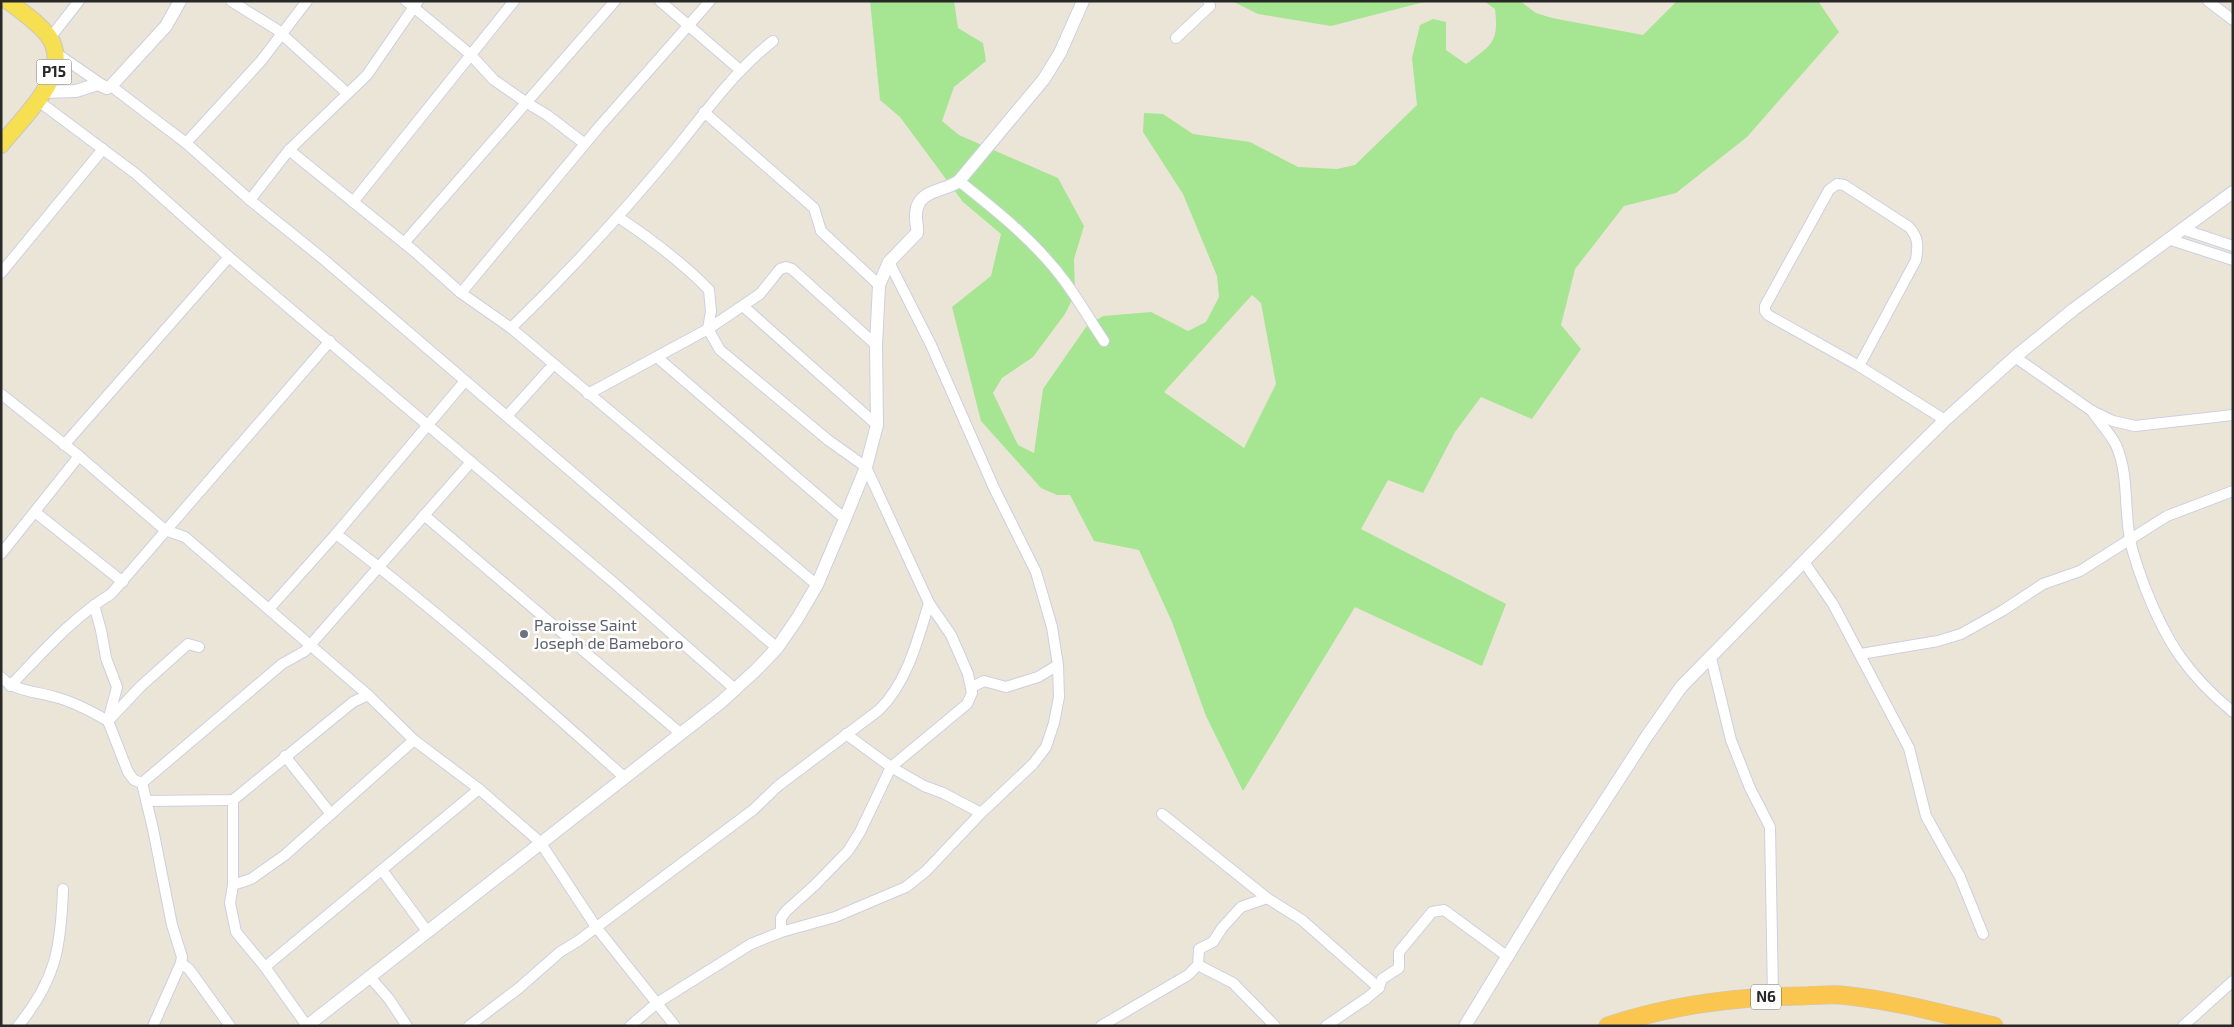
<svg xmlns="http://www.w3.org/2000/svg" width="2234" height="1027" viewBox="0 0 2234 1027" font-family="'Exo 2',sans-serif">
	<style>
		.green { fill: #a6e591; fill-rule: evenodd }
		.lines { fill: none; stroke-linecap: round; stroke-linejoin: round }
		.minor-casing { stroke: #cdcfe2; stroke-width: 12 }
		.tertiary-casing { stroke: #cdcfe2; stroke-width: 14 }
		.primary-casing { stroke: #c7c7c7; stroke-width: 18 }
		.trunk-casing { stroke: #c7c7c7; stroke-width: 19 }
		.minor { stroke: #fff; stroke-width: 10 }
		.tertiary { stroke: #fff; stroke-width: 12 }
		.primary { stroke: #f7df52; stroke-width: 16 }
		.trunk { stroke: #fbc650; stroke-width: 18 }
		.worship-dot { fill: #6b7280; stroke: #fff; stroke-width: 2 }
		.labels { text-anchor: middle; stroke-width: 5; stroke-linejoin: round; paint-order: stroke }
		.shield { fill: #fff; stroke: #686868; stroke-width: 1 }
		.shield-label { font-size: 15px; font-weight: bold; fill: #282828 }
		.worship-label { font-size: 16px; fill: #5b616d; stroke: #fff; text-anchor: start }
	</style>
	<rect width="100%" height="100%" fill="#ebe5d8"/>
	<g class="green">
		<path d="M870 1H954L958 28 983 43 986 61 954 87 942 121 959 135 1058 178 1084 226 1074 259 1075 294 1065 314 1033 357 1002 378 993 393 1018 445 1034 453 1043 389 1086 327 1103 316 1151 312 1188 331 1206 322 1219 297 1217 276 1183 194 1143 132 1144 113 1163 114 1193 134 1250 142 1298 167 1337 169 1355 165 1417 105 1412 58 1420 25 1433 19 1446 22V50L1466 64C1492 45 1499 42 1495 9L1484 1H1520L1536 13 1552 18 1643 35 1677 1H1818L1839 32 1747 137 1676 193 1624 206 1575 269 1561 325 1581 349 1532 419 1481 397 1455 432 1423 493 1388 480 1361 529 1506 604 1482 666 1355 607 1243 791 1206 716 1172 622 1139 550 1094 541 1070 495H1057L1041 488 981 421 952 307 991 276 1001 234 963 202 900 117 880 100ZM1252 295 1261 303 1276 384 1244 448 1164 392Z"/>
		<path d="M1232 1H1428L1331 26 1258 14Z"/>
	</g>
	<g class="lines">
		<g class="minor-casing">
			<g id="minor">
				<path d="M231 1 276 29 347 93"/>
				<path d="M406 1 470 54 494 80 527 103 547 115 585 144"/>
				<path d="M660 1 740 70"/>
				<path d="M2208 1 2233 20"/>
				<path d="M50 38 79 1"/>
				<path d="M1176 38 1210 6 1208 1"/>
				<path d="M56 53 104 86"/>
				<path d="M111 86 186 143 250 200 322 258 777 648"/>
				<path d="M37 100 136 174 229 257 613 582 736 690"/>
				<path d="M704 112 814 208 821 231 879 285"/>
				<path d="M186 143 261 61 307 1"/>
				<path d="M289 150 414 251 461 293 511 328 817 585"/>
				<path d="M959 181C997 211 1037 243 1066 283 1080 302 1091 322 1104 341"/>
				<path d="M250 200 289 150 367 75 418 1"/>
				<path d="M353 202 514 1"/>
				<path d="M618 217C651 239 682 262 709 290L711 311 708 329 720 350 828 440 866 467 929 603 951 635 968 674 972 693 967 704 891 767 860 832 848 851 815 885 786 911 781 918V932"/>
				<path d="M2182 229 2233 246"/>
				<path d="M2168 239 2233 260"/>
				<path d="M404 243 615 1"/>
				<path d="M1 273 103 149"/>
				<path d="M461 293 599 127 710 1"/>
				<path d="M743 306 877 425"/>
				<path d="M511 328C567 274 620 216 670 156 703 116 732 73 773 41"/>
				<path d="M2015 357 2092 411 2113 421 2135 426 2233 415"/>
				<path d="M658 358 845 519"/>
				<path d="M1859 366 1916 260C1918 246 1919 238 1909 227L1844 185 1837 184 1829 190 1765 306V311L1768 315 1859 366 1945 420"/>
				<path d="M1 394 79 456 165 530 185 537 368 695 414 740 479 789 540 842 596 927 675 1026"/>
				<path d="M588 394 708 329 760 294 780 269 786 267 792 269 876 345"/>
				<path d="M2092 411C2099 422 2110 433 2116 445 2129 474 2124 509 2130 539 2133 556 2140 574 2146 590 2167 643 2188 675 2233 712"/>
				<path d="M507 416 553 365"/>
				<path d="M64 445 229 257"/>
				<path d="M35 512 123 582"/>
				<path d="M424 515 680 733"/>
				<path d="M336 534C436 610 531 693 624 777"/>
				<path d="M1 554 79 456"/>
				<path d="M1804 562 1833 604 1909 748 1926 816 1960 877 1983 934"/>
				<path d="M94 605 101 630 106 658 117 687 108 721 128 772 134 780 142 783 153 829 172 925 182 957 181 963 189 969 230 1026"/>
				<path d="M269 609 336 534 465 381"/>
				<path d="M1861 654 1938 641 1961 634 2002 611 2043 584 2080 571 2167 516 2233 491"/>
				<path d="M1711 658 1731 740 1750 788 1770 827 1773 996"/>
				<path d="M1 677C16 692 35 691 55 697 74 702 91 711 108 721L141 686 188 644 199 647"/>
				<path d="M10 686C42 653 72 618 111 594L330 341"/>
				<path d="M972 687 984 681 1006 687 1038 677 1058 665"/>
				<path d="M846 734 891 767 924 786 943 793 981 813"/>
				<path d="M285 756 331 814"/>
				<path d="M142 783 282 664 305 651 471 462"/>
				<path d="M233 800V885"/>
				<path d="M146 801 233 800 353 702 368 695"/>
				<path d="M1162 814 1267 898 1302 920 1379 988"/>
				<path d="M382 870 427 931"/>
				<path d="M1198 965 1199 949 1213 942 1222 928 1241 907 1267 898"/>
				<path d="M265 967 479 789"/>
				<path d="M370 977 389 999 407 1026"/>
				<path d="M18 1026C56 980 61 947 63 889"/>
				<path d="M153 1026 181 963"/>
				<path d="M307 1026 265 967 236 932 230 903 233 885 251 879 285 855 414 740"/>
				<path d="M469 1026 519 988 560 952 578 941 753 810 778 786 879 710C907 683 918 639 929 603"/>
				<path d="M630 1026 657 1003 751 944 781 932 835 917 906 887 926 871 981 813 1033 764 1046 747 1054 723 1059 697 1058 665 1052 627 1036 572 994 488 931 345 889 262"/>
				<path d="M1101 1026 1188 975 1198 965 1233 983 1275 1026"/>
				<path d="M1326 1026 1367 998 1379 988 1382 979 1399 968V952L1432 912 1444 910 1508 957"/>
				<path d="M2183 1026 2233 981"/>
			</g>
		</g>
		<g class="tertiary-casing">
			<g id="tertiary">
				<path d="M43 92 76 91 98 84 107 88 111 86 166 26 180 1"/>
				<path d="M307 1026 720 703 756 670 777 648 797 619 817 585 845 519 866 467 877 425 876 345 879 285 889 262 917 233C918 226 915 220 916 213 918 189 944 192 959 181L1044 79 1060 53 1083 1"/>
				<path d="M1465 1026 1562 867 1647 736 1681 687 1871 493 1945 420 2015 357 2074 309 2233 192"/>
			</g>
		</g>
		<g class="primary-casing">
			<path id="primary" d="M1 145C22 118 74 73 49 37 38 22 22 12 8 1"/>
		</g>
		<g class="trunk-casing">
			<path id="trunk" d="M1608 1026C1670 1005 1734 997 1799 996 1813 996 1827 994 1841 995 1893 1000 1944 1014 1994 1026"/>
		</g>
		<use href="#minor" class="minor"/>
		<use href="#tertiary" class="tertiary"/>
		<use href="#primary" class="primary"/>
		<use href="#trunk" class="trunk"/>
	</g>
	<circle class="worship-dot" cx="524" cy="634" r="5"/>
	<g class="labels">
		<g class="shield">
			<rect x="36.5" y="59.5" width="35" height="25" rx="4"/>
			<rect x="1751" y="984.5" width="30" height="25" rx="4"/>
		</g>
		<g class="shield-label">
			<text x="54" y="77">P15</text>
			<text x="1766" y="1002">N6</text>
		</g>
		<g class="worship-label">
			<text x="534" y="631">Paroisse Saint<tspan x="534" dy="18">Joseph de Bameboro</tspan></text>
		</g>
	</g>
	<rect width="2234" height="1027" fill="none" stroke="#282828" stroke-width="5"/>
</svg>
